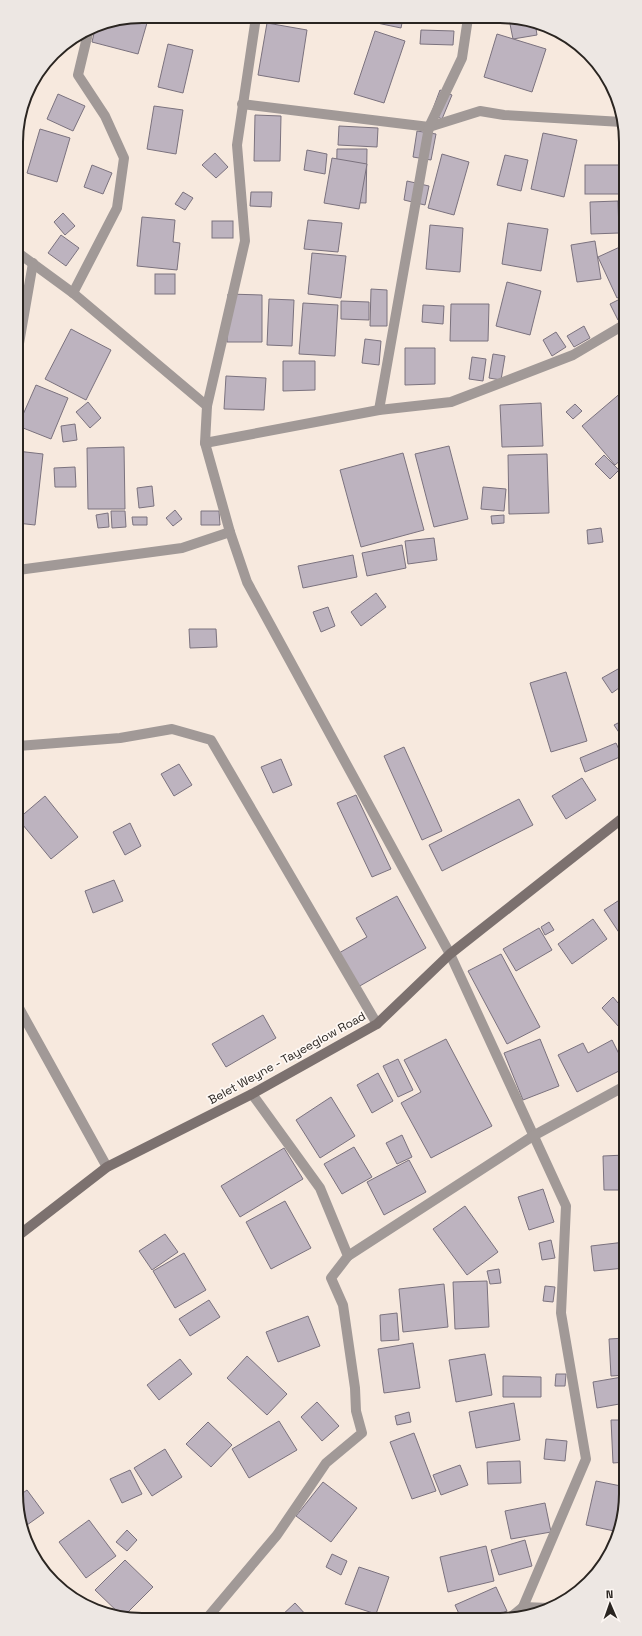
<svg xmlns="http://www.w3.org/2000/svg" width="642" height="1636" viewBox="0 0 642 1636" font-family="'Space Grotesk',sans-serif">
	<style>
		.building { fill: #bdb3bf; stroke: #7b727e }
		.lines { fill: none; stroke-linecap: round; stroke-linejoin: round }
		.street { stroke: #a19997; stroke-width: 10 }
		.secondary { stroke: #7c716f; stroke-width: 10 }
		.labels { text-anchor: middle; stroke-width: 3.5; stroke-linejoin: round; paint-order: stroke }
		.street-label { font-size: 12px; fill: #2a2521; stroke: #fef8f4 }
		.rim { fill: none; stroke: #2a2521; stroke-width: 2 }
	</style>
	<rect width="100%" height="100%" fill="#f7e9de"/>
	<g class="building">
		<path d="M142 16H149L138 54 92 42 96 25Z"/>
		<path d="M161 16H198V20Z"/>
		<path d="M270 17H304V21L270 18Z"/>
		<path d="M379 17 403 18 401 28 377 23Z"/>
		<path d="M524 18 535 22 537 35 513 39 509 19Z"/>
		<path d="M267 23 307 30 299 82 258 75Z"/>
		<path d="M421 30 454 31 453 45 420 44Z"/>
		<path d="M375 31 405 41 384 103 354 94Z"/>
		<path d="M497 34 546 49 532 92 484 77Z"/>
		<path d="M168 44 193 50 183 93 158 87Z"/>
		<path d="M440 90 452 95 442 119 431 114Z"/>
		<path d="M58 94 85 106 73 131 47 119Z"/>
		<path d="M154 106 183 110 176 154 147 149Z"/>
		<path d="M255 115 281 116 280 161H254Z"/>
		<path d="M339 126 378 128 377 147 338 145Z"/>
		<path d="M40 129 70 138 57 182 27 173Z"/>
		<path d="M417 131 436 134 431 160 413 157Z"/>
		<path d="M543 133 577 140 564 197 531 189Z"/>
		<path d="M337 149H367L366 203 336 202Z"/>
		<path d="M307 150 327 154 325 174 304 170Z"/>
		<path d="M215 153 228 167 216 178 202 165Z"/>
		<path d="M442 154 469 162 454 215 428 208Z"/>
		<path d="M505 155 528 160 521 191 497 185Z"/>
		<path d="M332 158 367 164 359 209 324 203Z"/>
		<path d="M92 165 112 173 103 194 84 187Z"/>
		<rect x="585" y="165" width="37" height="29"/>
		<path d="M407 181 429 186 425 205 404 200Z"/>
		<path d="M183 192 193 198 185 210 175 204Z"/>
		<path d="M251 192H272L271 207 250 206Z"/>
		<path d="M618 201 619 233 591 234 590 202Z"/>
		<path d="M63 213 75 226 65 235 54 222Z"/>
		<path d="M142 217 175 220 173 242 180 243 177 270 137 266Z"/>
		<path d="M308 220 342 223 338 252 304 249Z"/>
		<rect x="212" y="221" width="21" height="17"/>
		<path d="M508 223 548 229 541 271 502 264Z"/>
		<path d="M430 225 463 228 460 272 426 269Z"/>
		<path d="M61 235 79 248 66 266 48 253Z"/>
		<path d="M595 241 601 279 577 282 571 245Z"/>
		<path d="M622 246V296L617 298 598 257Z"/>
		<path d="M312 253 346 256 341 298 308 294Z"/>
		<rect x="155" y="274" width="20" height="20"/>
		<path d="M507 282 541 291 530 335 496 326Z"/>
		<path d="M371 289 387 290V326H370Z"/>
		<path d="M228 294 262 295V342H227Z"/>
		<path d="M622 298V318L618 320 610 304Z"/>
		<path d="M269 299 294 300 292 346 267 345Z"/>
		<path d="M341 301 369 302V320L341 319Z"/>
		<path d="M303 303 338 305 335 356 299 354Z"/>
		<path d="M451 304H489L488 341H450Z"/>
		<path d="M423 305 444 306 443 324 422 322Z"/>
		<path d="M584 326 590 338 574 347 567 336Z"/>
		<path d="M71 329 111 350 86 400 45 379Z"/>
		<path d="M556 332 566 347 552 356 543 340Z"/>
		<path d="M365 339 381 341 379 365 362 363Z"/>
		<path d="M405 348H435V384L405 385Z"/>
		<path d="M493 354 505 356 501 380 489 378Z"/>
		<path d="M472 357 486 359 483 381 469 379Z"/>
		<path d="M283 361H315V390L283 391Z"/>
		<path d="M226 376 266 378 264 410 224 409Z"/>
		<path d="M36 385 68 398 51 439 18 426Z"/>
		<path d="M623 391V458L615 465 582 426Z"/>
		<path d="M88 402 101 418 90 428 76 412Z"/>
		<path d="M541 403 543 446 502 447 500 405Z"/>
		<path d="M575 404 582 411 573 419 566 412Z"/>
		<path d="M75 424 77 440 63 442 61 426Z"/>
		<path d="M449 446 468 519 434 527 415 454Z"/>
		<path d="M124 447 125 509H88L87 448Z"/>
		<path d="M17 451 43 454 35 525 17 523Z"/>
		<path d="M403 453 424 530 361 547 340 470Z"/>
		<path d="M547 454 549 513 509 514 508 455Z"/>
		<path d="M604 455 619 470 610 479 595 464Z"/>
		<path d="M75 467 76 487H55L54 468Z"/>
		<path d="M152 486 154 506 139 508 137 488Z"/>
		<path d="M483 487 506 489 504 511 481 509Z"/>
		<path d="M175 510 182 519 173 526 166 518Z"/>
		<path d="M111 511H125L126 527 112 528Z"/>
		<path d="M201 511H219L220 525H201Z"/>
		<path d="M108 513 109 527 98 528 96 515Z"/>
		<path d="M504 515V523L492 524 491 516Z"/>
		<path d="M132 517H147V525H133Z"/>
		<path d="M601 528 603 542 588 544 587 530Z"/>
		<path d="M434 538 437 560 408 564 405 541Z"/>
		<path d="M402 545 406 568 367 576 362 553Z"/>
		<path d="M353 555 357 577 303 588 298 566Z"/>
		<path d="M376 593 386 607 361 626 351 612Z"/>
		<path d="M328 607 335 626 321 632 313 612Z"/>
		<path d="M189 629H216L217 647 190 648Z"/>
		<path d="M618 669 623 677V685L612 693 602 678Z"/>
		<path d="M566 672 587 741 551 752 530 683Z"/>
		<path d="M624 720V740L614 725Z"/>
		<path d="M616 743 622 756 585 772 580 758Z"/>
		<path d="M404 747 442 831 422 840 384 756Z"/>
		<path d="M281 759 292 785 273 793 261 767Z"/>
		<path d="M179 764 192 785 174 796 161 774Z"/>
		<path d="M582 778 596 800 566 819 552 796Z"/>
		<path d="M356 795 391 869 372 877 337 803Z"/>
		<path d="M45 796 78 837 51 859 18 819Z"/>
		<path d="M519 799 533 825 442 871 429 845Z"/>
		<path d="M130 823 141 846 125 855 113 832Z"/>
		<path d="M114 880 123 901 93 913 85 891Z"/>
		<path d="M397 896 426 948 358 987 339 953 367 937 356 918Z"/>
		<path d="M624 897V940L604 910Z"/>
		<path d="M593 919 607 939 572 964 558 944Z"/>
		<path d="M549 922 554 930 545 935 541 927Z"/>
		<path d="M539 928 552 950 516 971 503 949Z"/>
		<path d="M501 954 540 1027 507 1044 468 971Z"/>
		<path d="M613 997 624 1010V1021L619 1027 602 1008Z"/>
		<path d="M263 1015 276 1038 226 1067 212 1044Z"/>
		<path d="M446 1039 492 1126 431 1158 401 1103 421 1092 404 1060Z"/>
		<path d="M540 1039 559 1086 523 1100 504 1053Z"/>
		<path d="M612 1040 624 1064 625 1068 577 1092 558 1055 583 1043 588 1053Z"/>
		<path d="M398 1059 413 1090 398 1097 383 1066Z"/>
		<path d="M378 1073 393 1101 372 1113 357 1085Z"/>
		<path d="M331 1097 355 1136 320 1158 296 1120Z"/>
		<path d="M402 1135 412 1157 397 1164 386 1143Z"/>
		<path d="M354 1147 372 1177 342 1194 324 1164Z"/>
		<path d="M284 1148 303 1179 240 1217 221 1186Z"/>
		<path d="M625 1155V1190H604L603 1156Z"/>
		<path d="M409 1160 426 1192 384 1215 367 1182Z"/>
		<path d="M543 1189 554 1222 529 1230 518 1197Z"/>
		<path d="M285 1201 311 1248 271 1269 246 1222Z"/>
		<path d="M465 1206 498 1252 467 1275 433 1229Z"/>
		<path d="M165 1234 178 1252 152 1270 139 1251Z"/>
		<path d="M551 1240 555 1258 542 1260 539 1243Z"/>
		<path d="M625 1242V1268L594 1271 591 1246Z"/>
		<path d="M184 1253 206 1290 175 1308 153 1271Z"/>
		<path d="M499 1269 501 1283 490 1284 487 1271Z"/>
		<path d="M487 1281 489 1327 455 1329 453 1282Z"/>
		<path d="M444 1284 448 1327 403 1332 399 1289Z"/>
		<path d="M545 1286 555 1287 553 1302 543 1301Z"/>
		<path d="M209 1300 220 1317 190 1336 179 1319Z"/>
		<path d="M397 1313 399 1340 381 1341 380 1315Z"/>
		<path d="M308 1316 320 1346 278 1362 266 1332Z"/>
		<path d="M625 1338V1375L611 1376 609 1339Z"/>
		<path d="M413 1343 420 1388 384 1393 378 1349Z"/>
		<path d="M485 1354 492 1395 456 1402 449 1360Z"/>
		<path d="M247 1356 287 1394 267 1415 227 1378Z"/>
		<path d="M180 1359 192 1374 159 1400 147 1385Z"/>
		<path d="M556 1374H566L565 1386H555Z"/>
		<path d="M503 1376 541 1377V1397H503Z"/>
		<path d="M622 1377 625 1403 597 1408 593 1382Z"/>
		<path d="M317 1402 339 1426 322 1441 301 1417Z"/>
		<path d="M514 1403 520 1440 476 1448 469 1412Z"/>
		<path d="M409 1412 411 1422 397 1425 395 1416Z"/>
		<path d="M611 1420H626V1462L613 1463Z"/>
		<path d="M279 1421 297 1450 249 1478 232 1449Z"/>
		<path d="M208 1422 232 1445 211 1467 186 1444Z"/>
		<path d="M414 1433 436 1491 412 1499 390 1442Z"/>
		<path d="M546 1439 567 1441 565 1461 544 1459Z"/>
		<path d="M165 1449 182 1477 152 1496 134 1468Z"/>
		<path d="M520 1461 521 1483 488 1484 487 1462Z"/>
		<path d="M460 1465 468 1485 441 1495 433 1475Z"/>
		<path d="M130 1470 142 1494 122 1503 110 1479Z"/>
		<path d="M596 1481 626 1487V1502L619 1532 586 1525Z"/>
		<path d="M323 1482 357 1508 331 1542 296 1516Z"/>
		<path d="M27 1490 44 1513 27 1525 20 1515V1495Z"/>
		<path d="M545 1503 551 1532 511 1539 505 1511Z"/>
		<path d="M89 1520 116 1556 86 1578 59 1542Z"/>
		<path d="M127 1530 137 1540 127 1551 116 1542Z"/>
		<path d="M525 1540 532 1566 499 1575 491 1550Z"/>
		<path d="M486 1546 494 1581 448 1592 440 1557Z"/>
		<path d="M332 1554 347 1561 341 1575 326 1567Z"/>
		<path d="M125 1560 153 1587 123 1617 95 1590Z"/>
		<path d="M359 1567 389 1577 376 1614 345 1604Z"/>
		<path d="M496 1587 507 1611 496 1616H460L455 1605Z"/>
		<path d="M295 1603 308 1617H280Z"/>
	</g>
	<g class="lines">
		<g class="street">
			<path d="M242 104 429 127 480 111 504 115 622 122"/>
			<path d="M17 252 73 293 207 406 205 443 230 532 247 582 450 954 566 1206 561 1313 586 1459 523 1607"/>
			<path d="M73 293 117 208 124 158 105 116 78 75 89 29"/>
			<path d="M17 355 33 263"/>
			<path d="M207 406 245 241 237 145 256 17"/>
			<path d="M379 410 429 127 462 58 468 18"/>
			<path d="M205 443 379 410 451 402 573 355 622 326"/>
			<path d="M18 570 182 548 230 532"/>
			<path d="M18 746 120 738 172 729 211 740 377 1024"/>
			<path d="M19 1008 107 1167"/>
			<path d="M348 1256 533 1136 625 1086"/>
			<path d="M512 1616 523 1607 549 1608"/>
			<path d="M208 1617 277 1535 326 1463 362 1433 356 1411 355 1388 343 1305 331 1278 348 1256 320 1188 252 1094"/>
		</g>
		<path class="secondary" d="M19 1235 107 1167 252 1094 377 1024 450 954 624 817"/>
	</g>
	<g class="labels">
		<g class="street-label">
			<text transform="translate(287 1058) rotate(-29)" y="4">Belet Weyne - Tayeeglow Road</text>
		</g>
	</g>
	<path d="M0 0H642V1636H0ZM142 23H500A119 119 0 0 1 619 142V1494A119 119 0 0 1 500 1613H142A119 119 0 0 1 23 1494V142A119 119 0 0 1 142 23Z" fill="#ede7e3" fill-rule="evenodd"/>
	<path class="rim" d="M142 23H500A119 119 0 0 1 619 142V1494A119 119 0 0 1 500 1613H142A119 119 0 0 1 23 1494V142A119 119 0 0 1 142 23Z"/>
	<g transform="translate(610 1604) rotate(358)" stroke="#fef8f4" stroke-width="3" paint-order="stroke">
	<path d="M0-3L7 15L0 10L-7 15Z" fill="#2a2521"/>
	<text y="-6" font-size="11" font-weight="bold" text-anchor="middle" fill="#2a2521">N</text>
	</g>
</svg>
